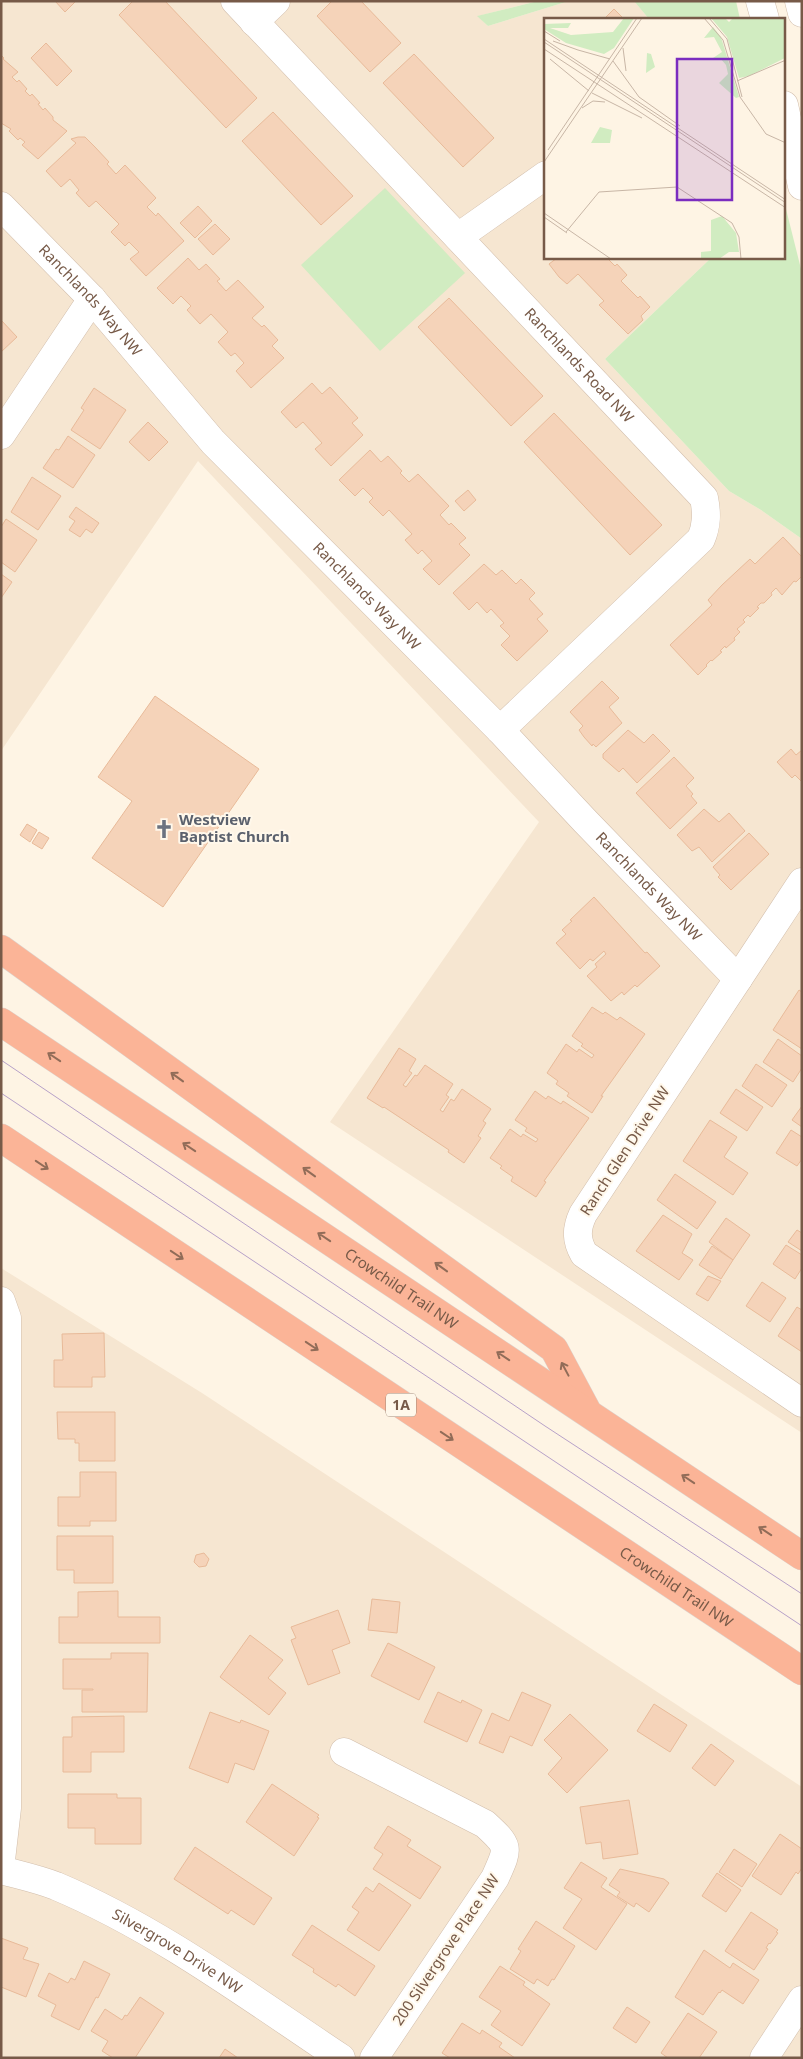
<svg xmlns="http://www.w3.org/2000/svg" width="803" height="2059" viewBox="0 0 803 2059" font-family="'Noto Sans',sans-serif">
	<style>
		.residential { fill: #f6e6d1 }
		.green { fill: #d1ecc1 }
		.building { fill: #f5d3b9; stroke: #e8ba99 }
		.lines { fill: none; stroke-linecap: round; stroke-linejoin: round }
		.minor-casing { stroke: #d2beac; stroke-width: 29 }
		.tertiary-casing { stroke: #d2beac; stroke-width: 29 }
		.motorway-casing { stroke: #dcd4cf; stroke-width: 29 }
		.minor { stroke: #fff; stroke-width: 28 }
		.tertiary { stroke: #fff; stroke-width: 28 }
		.motorway { stroke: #fbb497; stroke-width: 28 }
		.tram { stroke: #b7a1c8; stroke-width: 1 }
		.oneway { stroke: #916c58 }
		.labels { text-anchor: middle; stroke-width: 4; stroke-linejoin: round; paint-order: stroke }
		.shield { fill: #fff8eb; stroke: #a08979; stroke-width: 1 }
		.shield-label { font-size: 14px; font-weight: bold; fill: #775a48 }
		.street-label { font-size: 15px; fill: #775a48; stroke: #fff8eb }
		.worship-label { font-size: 15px; font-weight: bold; fill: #5b616d; stroke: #fff8eb; text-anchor: start }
		.inset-road { fill: none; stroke: #c8b6a6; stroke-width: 1 }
		.view { fill: #7b2cbf; fill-opacity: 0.15; stroke: #7b2cbf; stroke-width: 2.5 }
		.inset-edge { fill: none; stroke: #775a48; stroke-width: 2.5 }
	</style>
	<rect width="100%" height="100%" fill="#fef4e4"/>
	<g class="residential">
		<path d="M1 1H538L478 16 488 26 569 1H634L649 19H546V258H711L605 359 729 491 761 510 802 539V1433L330 1122 539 822 198 461 1 751Z"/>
		<path d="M1 1268 202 1393 802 1787V2058H1Z"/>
	</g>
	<g class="green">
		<path d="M538 1H569L488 26 477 16Z"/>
		<path d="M634 1H736L740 19H649Z"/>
		<path d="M385 188 465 273 380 351 301 265Z"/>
		<path d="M784 201 802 273V539L761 510 729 491 605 359 711 258H784Z"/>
	</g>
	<g class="building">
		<path d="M55 1H76L65 12Z"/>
		<path d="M133 1H165L257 98 226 128 119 15Z"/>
		<path d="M332 1H361L401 43 370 72 317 16Z"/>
		<path d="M614 9 624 19H604Z"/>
		<path d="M46 43 72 71 57 86 31 58Z"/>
		<path d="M414 54 494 138 463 167 383 83Z"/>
		<path d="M1 55 4 58 3 59 18 72 12 77 17 82 19 80 27 89 25 91 30 96 32 94 40 103 38 104 43 110 45 108 53 117V120L67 131 38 159 22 145 25 142 20 138 18 140 9 131 11 129 1 123Z"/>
		<path d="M273 112 353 196 321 225 242 141Z"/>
		<path d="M78 137H85L95 147 109 162 107 164 116 174 125 165 156 198 147 207 156 216 158 213 184 241 146 276 130 259 139 252 129 242 125 246 111 232 119 224 96 201 89 207 76 193 79 190 70 179 61 187 46 171 76 143 71 139Z"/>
		<path d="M198 206 212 221 195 238 180 223Z"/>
		<path d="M215 224 230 239 213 255 198 239Z"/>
		<path d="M188 258 199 270 206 264 220 279 217 281 226 291 238 280 264 307 252 318 262 327 264 325 278 340 272 346 284 358 251 388 236 371 244 363 235 353 231 356 218 342 228 332 211 314 200 324 187 310 191 306 181 296 173 304 157 288Z"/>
		<path d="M557 258H607L615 266 617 264 627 275 621 281 638 298 640 296 650 307 641 316 643 320 628 334 599 305 604 301 578 274 567 284 559 277 549 264Z"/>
		<path d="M449 298 543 396 511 426 418 327Z"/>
		<path d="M1 320 17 337 1 352Z"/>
		<path d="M312 383 322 394 330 387 358 418 352 423 363 435 331 466 315 449 322 443 303 422 296 428 281 412Z"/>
		<path d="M94 388 126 410 100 449 71 430 84 410 81 408Z"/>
		<path d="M554 413 662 525 630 555 524 442Z"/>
		<path d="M148 422 168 442 149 461 129 442Z"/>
		<path d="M68 436 95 455 73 488 43 468 56 449 59 450Z"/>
		<path d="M370 450 381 462 388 456 402 471 400 473 409 482 418 474 449 506 440 515 449 525 451 523 466 538 459 544 470 555 439 585 423 569 432 561 422 550 418 554 405 540 412 534 389 510 383 516 369 502 373 498 363 488 355 496 339 480Z"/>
		<path d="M32 477 61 496 38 530 11 512Z"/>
		<path d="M468 490 476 500 464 511 455 501Z"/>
		<path d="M76 507 99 523 92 533 86 529 80 537 69 530 75 521 69 517Z"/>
		<path d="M6 519 37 540 15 572 1 562V527Z"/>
		<path d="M783 537 802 557V576L796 582 794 581 782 595 776 588 771 593 772 595 764 603H761L757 607 759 608 750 617 748 615 743 620 745 622 737 629 740 632 734 638 735 640 726 648 725 646 720 651 722 652 712 661 711 660 706 665 707 666 698 675 670 645 712 605 708 600 722 585 750 559 755 564Z"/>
		<path d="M484 564 496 575 502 570 516 584 521 579 535 593 529 599 543 614 537 619 548 631 517 661 501 645 510 636 500 626 504 623 491 609 487 613 477 602 469 610 453 593Z"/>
		<path d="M1 574 12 582 1 598Z"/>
		<path d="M602 681 619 698 609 707 622 723 596 747 593 744 592 746 584 737 579 730 583 726 570 712Z"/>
		<path d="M155 696 259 769 163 907 92 858 132 801 98 777Z"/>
		<path d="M628 730 644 743 653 734 670 751 637 783 623 768 619 772 603 758V754Z"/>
		<path d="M791 749 796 755 802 750V782L795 775 792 778 777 762Z"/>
		<path d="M674 757 694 778 686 786 693 794 691 796 697 803 670 829 636 793Z"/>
		<path d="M704 809 719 822 729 813 745 831 712 862 699 847 692 851 677 835Z"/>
		<path d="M27 824 37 830 30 842 20 835Z"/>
		<path d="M39 832 49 838 42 849 32 843Z"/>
		<path d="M749 833 769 854 731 890 718 877 720 875 713 867Z"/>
		<path d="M594 897 645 953 647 952 660 966 637 987 635 985 624 995 622 992 611 1001 587 976 597 967 595 964 606 954 604 951 593 961 590 959 580 969 556 943 566 934 562 930 572 921 570 920Z"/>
		<path d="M799 990 802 992V1049L773 1030Z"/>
		<path d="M592 1007 603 1014 605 1012 617 1020 620 1017 645 1034 601 1096H603L592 1113 567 1096 569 1093 556 1084 558 1081 547 1073 566 1044 577 1052 579 1049 592 1058 594 1055 581 1046 583 1044 572 1036Z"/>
		<path d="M778 1039 802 1056V1068L793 1082 763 1062Z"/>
		<path d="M399 1048 416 1059 409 1071 412 1073 403 1085 406 1087 415 1075 417 1076 425 1065 453 1084 446 1095 449 1097 440 1110 443 1112 451 1099 454 1101 462 1089 491 1109 483 1121 486 1123 478 1136 481 1138 464 1163 448 1152 449 1150 384 1107 383 1108 367 1098Z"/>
		<path d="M756 1064 787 1085 772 1107 742 1086Z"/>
		<path d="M736 1089 763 1107 747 1131 720 1113Z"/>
		<path d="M535 1091 546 1099 548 1096 561 1104 563 1101 589 1118 544 1181 546 1182 536 1197 511 1181 513 1177 500 1168 502 1166 490 1158 510 1129 521 1137 523 1134 536 1142 538 1139 525 1131 527 1128 515 1120Z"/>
		<path d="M802 1106V1127L792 1120Z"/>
		<path d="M710 1120 737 1137 724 1157 748 1173 733 1195 683 1161Z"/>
		<path d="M791 1130 802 1137V1159L797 1166 776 1153Z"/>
		<path d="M675 1174 716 1202 697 1229 657 1200Z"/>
		<path d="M663 1215 692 1234 682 1253 693 1260 679 1280 636 1251Z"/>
		<path d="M726 1218 750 1235 733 1260 709 1242Z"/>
		<path d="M797 1230 802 1233V1251L788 1242Z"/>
		<path d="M786 1245 802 1255V1268L795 1279 773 1264Z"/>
		<path d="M712 1246 733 1260 721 1279 699 1265Z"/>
		<path d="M708 1276 721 1281 708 1301 696 1294Z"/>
		<path d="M762 1282 786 1298 770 1322 746 1306Z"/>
		<path d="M797 1307 802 1310V1352L778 1336Z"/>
		<path d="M104 1333 105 1377H92V1387H54V1360H63L62 1334Z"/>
		<path d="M57 1412H115V1461H79V1443H75V1439H58Z"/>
		<path d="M80 1472H116V1521H90V1526H58V1497H80Z"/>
		<path d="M57 1536H113V1583H74V1570H57Z"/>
		<path d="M204 1553 209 1559 206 1566 199 1567 194 1562 196 1555Z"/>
		<path d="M118 1591V1617H160V1643H59V1617H78V1592Z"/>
		<path d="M372 1599 400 1602 397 1633 368 1630Z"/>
		<path d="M338 1610 350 1643 332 1650 340 1673 308 1685 291 1640 296 1638 291 1627Z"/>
		<path d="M250 1635 283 1660 268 1678 286 1693 269 1715 220 1677Z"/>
		<path d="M388 1643 435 1667 419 1700 371 1676Z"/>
		<path d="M111 1653H148L147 1712H82V1690H93V1689H63V1659H111Z"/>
		<path d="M438 1692 461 1703 462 1700 482 1710 467 1742 424 1722Z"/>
		<path d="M522 1692 551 1705 532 1746 510 1736 503 1753 479 1743 492 1713 509 1721Z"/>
		<path d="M654 1704 687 1725 670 1752 637 1731Z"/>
		<path d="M210 1712 240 1723 241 1720 269 1731 254 1770 235 1763 228 1783 189 1768Z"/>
		<path d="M570 1714 608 1750 567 1793 548 1774 562 1758 544 1740Z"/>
		<path d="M124 1716V1752H91V1772H63V1737H72V1717Z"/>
		<path d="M711 1744 734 1761 715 1786 692 1768Z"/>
		<path d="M272 1784 319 1815 317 1817 319 1818 294 1856 246 1822Z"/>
		<path d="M68 1794H117V1798H141V1844H95V1828H68Z"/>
		<path d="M629 1800 638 1854 603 1859 601 1842 586 1844 580 1807Z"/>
		<path d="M388 1826 411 1840 407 1846 441 1867 420 1899 373 1869 383 1854 374 1848Z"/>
		<path d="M780 1834 802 1849V1868L798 1874 796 1872 781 1895 752 1876Z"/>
		<path d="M195 1847 272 1898 254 1925 231 1910 228 1914 174 1879Z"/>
		<path d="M734 1849 757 1864 742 1887 719 1872Z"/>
		<path d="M581 1862 607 1878 601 1887 627 1904 596 1950 563 1928 582 1899 564 1888Z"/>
		<path d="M620 1869 664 1879 669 1883 649 1912 636 1903 634 1907 617 1896 620 1892 609 1885Z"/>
		<path d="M717 1873 741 1890 726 1912 702 1896Z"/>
		<path d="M379 1883 411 1905 379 1951 347 1930 359 1912 352 1907 366 1887 373 1892Z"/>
		<path d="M751 1912 778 1930 776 1932 778 1933 770 1944 769 1943 766 1948 768 1949 754 1970 725 1951Z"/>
		<path d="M536 1921 575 1946 554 1980 552 1979 548 1986 537 1979 534 1984 510 1969 521 1951 518 1949Z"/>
		<path d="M312 1925 375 1966 355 1996 338 1984 336 1987 313 1972 314 1969 292 1955Z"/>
		<path d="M1 1938 28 1948 23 1959 39 1964 26 1997 1 1987Z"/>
		<path d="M704 1950 730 1968 733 1963 759 1980 743 2004 722 1990 720 1993 719 1992 703 2015 675 1997Z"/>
		<path d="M84 1961 110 1974 98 1998 96 1997 79 2030 51 2016 56 2005 38 1996 49 1973 68 1983 71 1978 75 1980Z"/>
		<path d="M500 1966 525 1982 523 1985 550 2004 522 2046 491 2025 501 2011 479 1997Z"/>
		<path d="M140 1997 164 2013 135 2058H113L102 2051 108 2041 91 2031 105 2009 122 2020 125 2015 127 2016Z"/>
		<path d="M627 2007 650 2022 636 2043 613 2028Z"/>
		<path d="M688 2013 717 2032 699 2058H668L661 2053Z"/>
		<path d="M462 2023 480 2034 482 2030 502 2043 499 2047 515 2058H450L442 2053Z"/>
		<path d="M225 2049 238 2058H219Z"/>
	</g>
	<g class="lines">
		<g class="minor-casing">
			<g id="minor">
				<path id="s1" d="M235 1 704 498C707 513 707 525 701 539L500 730"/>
				<path d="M254 22 276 1"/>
				<path id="s2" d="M1 206 92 299 213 442 500 730 585 821 738 979"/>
				<path d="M458 237 546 175"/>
				<path d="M1 435 92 299"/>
				<path d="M802 882 583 1214C576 1229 576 1240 584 1254L802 1403"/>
				<path d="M1 1301 7 1318V1808L1 1860"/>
				<path d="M344 1752 485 1824C510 1847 509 1847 495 1878L374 2058"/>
				<path d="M764 2058 802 2000"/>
			</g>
		</g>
		<g class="tertiary-casing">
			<g id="tertiary">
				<path d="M760 1 765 19"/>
				<path d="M799 1 802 13"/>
				<path d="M784 105 802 186"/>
				<path id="s3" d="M1 1870C19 1875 38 1879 56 1886 158 1929 249 1997 341 2058"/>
			</g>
		</g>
		<g class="motorway-casing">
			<g id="motorway">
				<path d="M1 949 554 1349 586 1409"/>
				<path id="s4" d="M1 1022 802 1556"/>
				<path id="s5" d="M1 1138 802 1671"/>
			</g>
		</g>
		<use href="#minor" class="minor"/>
		<use href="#tertiary" class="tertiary"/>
		<use href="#motorway" class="motorway"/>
		<g class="tram">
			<path d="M1 1060 545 1426 802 1594"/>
			<path d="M1 1093 802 1626"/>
		</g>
	</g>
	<defs><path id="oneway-shaft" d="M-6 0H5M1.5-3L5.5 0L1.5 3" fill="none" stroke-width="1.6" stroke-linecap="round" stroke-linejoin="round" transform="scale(1.25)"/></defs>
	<g class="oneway">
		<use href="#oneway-shaft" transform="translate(54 1057) rotate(-146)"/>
		<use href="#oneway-shaft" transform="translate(177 1077) rotate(-144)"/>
		<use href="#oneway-shaft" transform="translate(189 1147) rotate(-146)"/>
		<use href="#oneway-shaft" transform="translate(42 1165) rotate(34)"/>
		<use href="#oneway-shaft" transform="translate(309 1172) rotate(-144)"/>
		<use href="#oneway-shaft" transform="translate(324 1237) rotate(-146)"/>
		<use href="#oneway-shaft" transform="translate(177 1255) rotate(34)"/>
		<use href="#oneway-shaft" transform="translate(441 1267) rotate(-144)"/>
		<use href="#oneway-shaft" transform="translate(312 1346) rotate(34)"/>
		<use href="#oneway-shaft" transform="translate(503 1356) rotate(-146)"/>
		<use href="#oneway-shaft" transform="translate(565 1369) rotate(-118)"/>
		<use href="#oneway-shaft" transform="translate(447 1436) rotate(34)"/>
		<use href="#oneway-shaft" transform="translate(688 1479) rotate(-146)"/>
		<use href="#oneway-shaft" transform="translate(765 1531) rotate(-146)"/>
	</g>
	<defs>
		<g id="church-bare" transform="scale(1.5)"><path d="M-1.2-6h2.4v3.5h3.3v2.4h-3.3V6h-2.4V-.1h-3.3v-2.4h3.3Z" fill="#6b7280" stroke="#fff8eb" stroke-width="2.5" paint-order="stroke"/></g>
	</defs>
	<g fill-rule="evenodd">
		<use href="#church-bare" x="164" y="829"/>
	</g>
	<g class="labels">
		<rect class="shield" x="386" y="1393.5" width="30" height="23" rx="4"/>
		<g class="shield-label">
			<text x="401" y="1410">1A</text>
		</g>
		<g class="street-label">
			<text dy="5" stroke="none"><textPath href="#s2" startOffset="130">Ranchlands Way NW</textPath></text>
			<text dy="5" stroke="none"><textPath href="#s1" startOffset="501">Ranchlands Road NW</textPath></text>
			<text dy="5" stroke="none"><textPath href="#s2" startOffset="535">Ranchlands Way NW</textPath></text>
			<text dy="5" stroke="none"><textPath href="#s2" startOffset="940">Ranchlands Way NW</textPath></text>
			<text transform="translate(625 1151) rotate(-57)" y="5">Ranch Glen Drive NW</text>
			<text dy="5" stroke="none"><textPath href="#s4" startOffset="481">Crowchild Trail NW</textPath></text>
			<text dy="5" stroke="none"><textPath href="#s5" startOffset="811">Crowchild Trail NW</textPath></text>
			<text transform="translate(446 1950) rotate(-56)" y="5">200 Silvergrove Place NW</text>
			<text dy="5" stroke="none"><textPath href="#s3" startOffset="195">Silvergrove Drive NW</textPath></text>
		</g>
		<g class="worship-label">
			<text x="179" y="825">Westview<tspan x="179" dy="17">Baptist Church</tspan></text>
		</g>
	</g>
	<g transform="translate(544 18)">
		<rect width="241" height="241" fill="#fef4e4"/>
		<path d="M80 0H90L70 30 60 36 22 25 0 11V6L27 5 24 10H6L27 17 69 14ZM167 0H181L185 4 189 0H241V40L205 58 195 60 183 19ZM169 9 177 19 195 79 192 80 175 65 184 56 182 47 176 40 166 42 178 34 170 19 160 20ZM103 35 107 36 111 49 102 55ZM56 109 68 112 66 125H47ZM178 198 192 215 195 234H185L175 241H157V234L167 233V202Z" fill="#d1ecc1"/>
		<path class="inset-road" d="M160 0 179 22 196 79 222 116 242 125M165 0 183 21 198 79M0 13 16 23M0 21 242 182M9 23 34 32M0 24 242 185M79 30 82 53M0 31 242 190M34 32 66 41M6 41 45 73M69 43 95 79 136 108M193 63 242 42M48 75 98 100M38 90 49 83 61 84M4 132 93 0M0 144 98 0M0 195 67 241M0 199 23 215M22 214 55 174 133 169 188 205 195 219 197 241"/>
		<path class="view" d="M133 41H188V182H133Z"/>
		<rect width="241" height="241" class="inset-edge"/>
	</g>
	<rect width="803" height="2059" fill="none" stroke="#775a48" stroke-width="5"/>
</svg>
